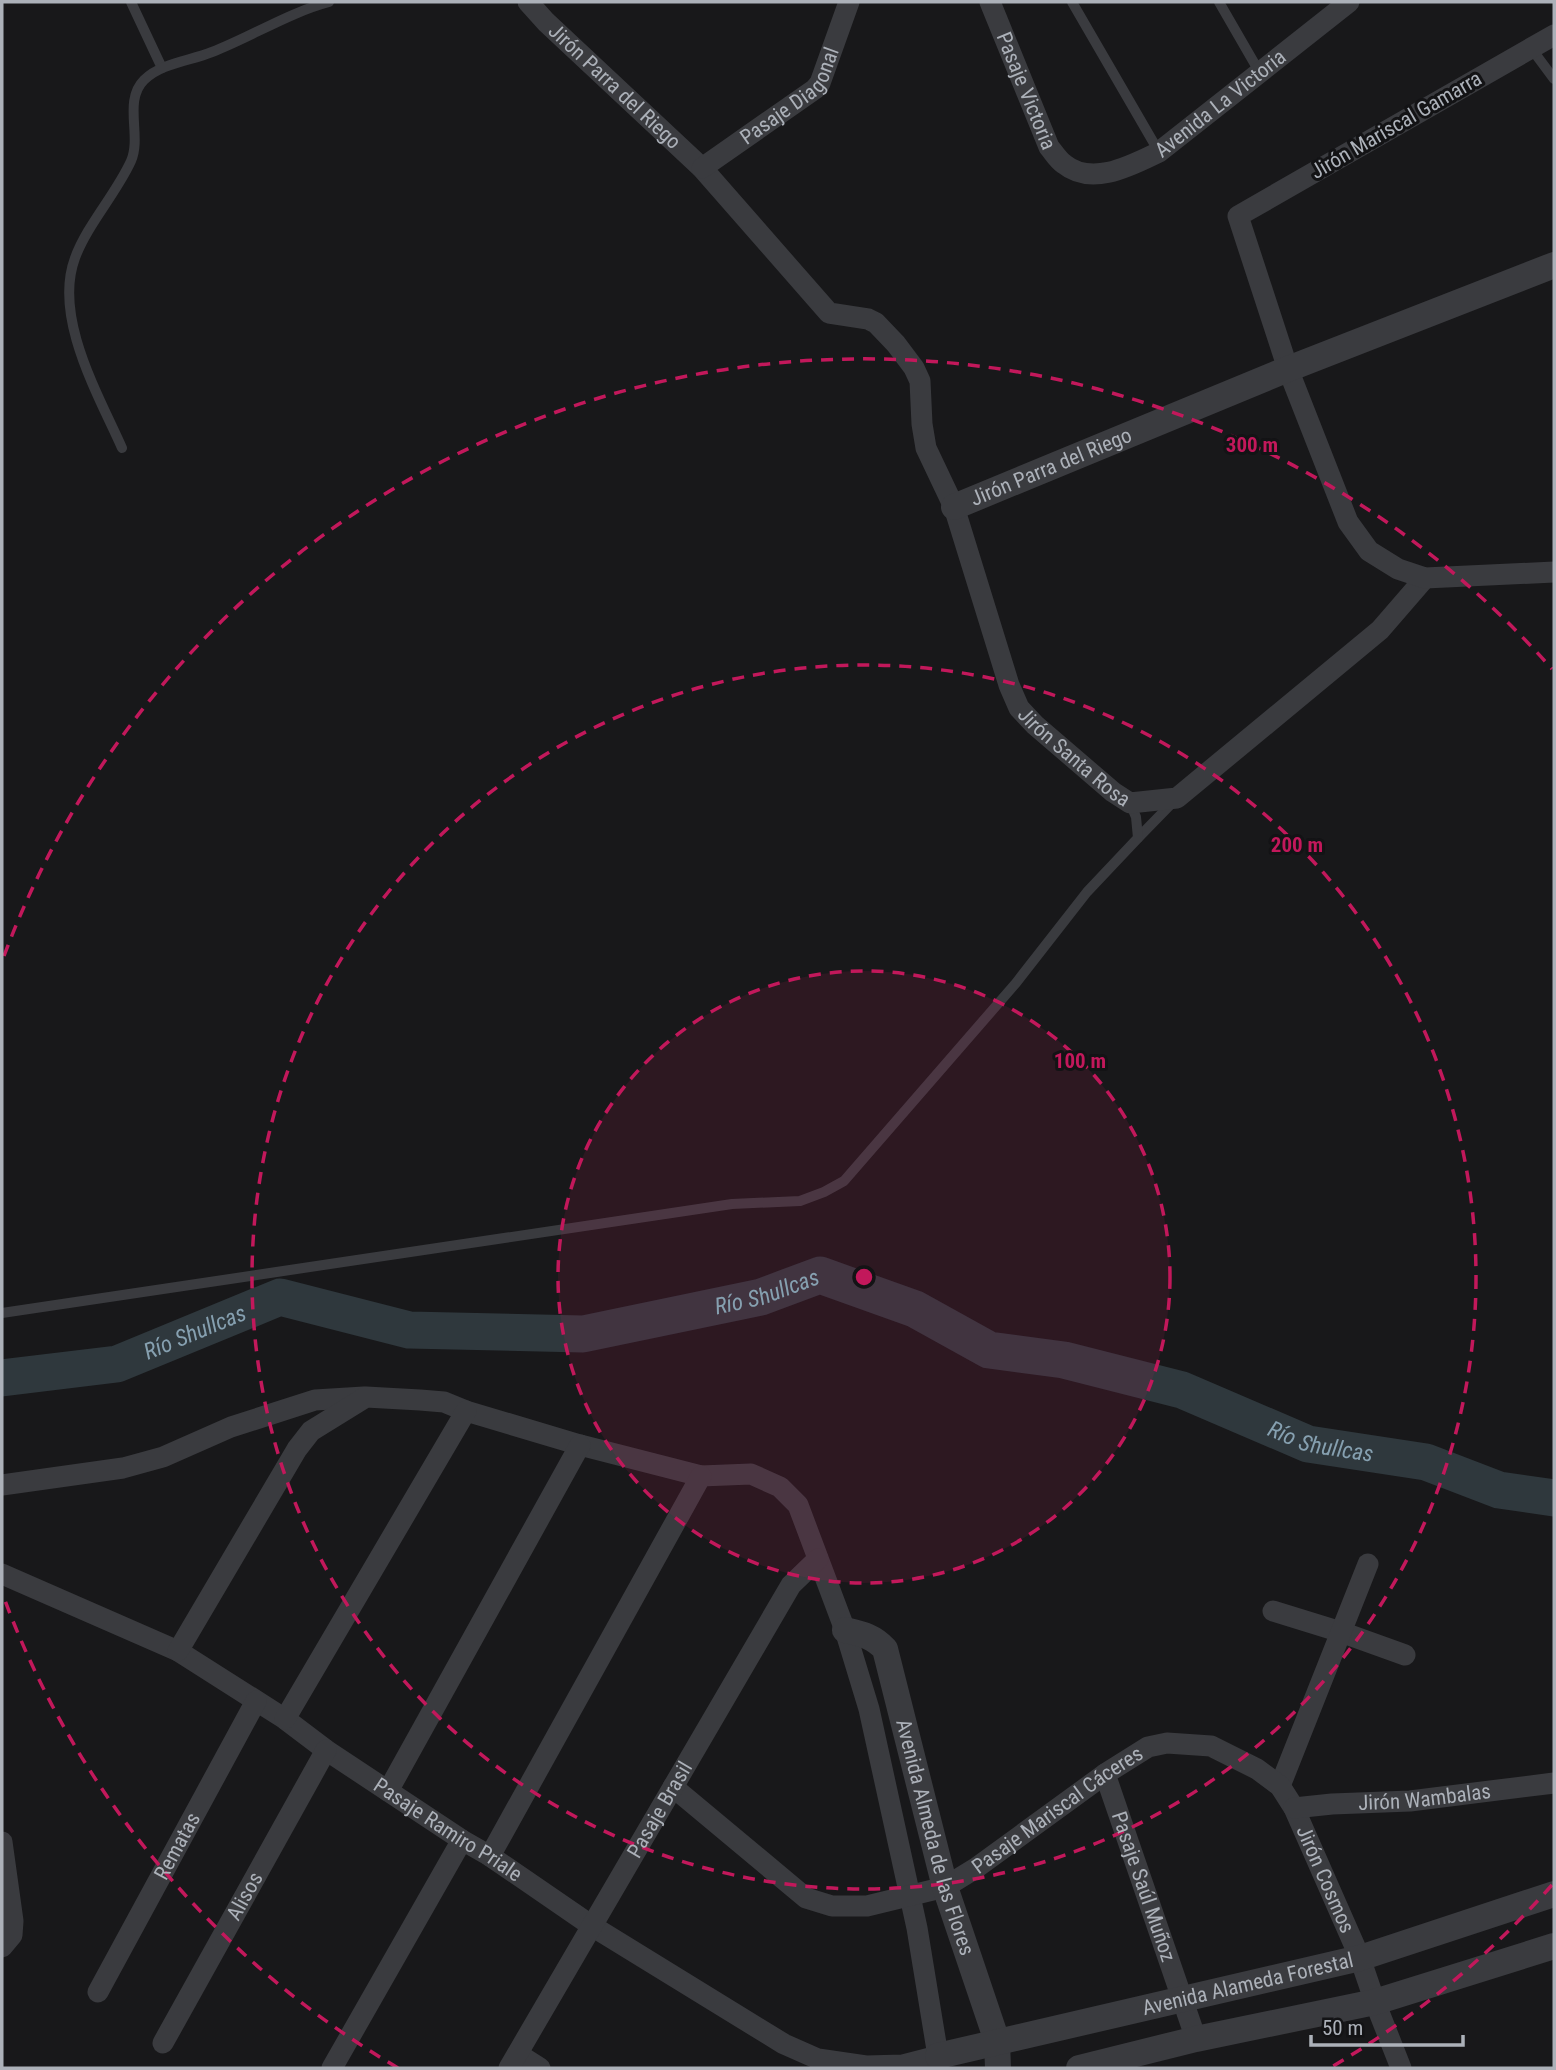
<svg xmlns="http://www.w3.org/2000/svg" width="1556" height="2070" viewBox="0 0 1556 2070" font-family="'Roboto Condensed',sans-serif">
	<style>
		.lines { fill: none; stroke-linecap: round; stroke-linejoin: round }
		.river { stroke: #2f383d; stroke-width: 37 }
		.service { stroke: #3a3b3f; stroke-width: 10 }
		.minor { stroke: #3a3b3f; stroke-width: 21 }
		.tertiary { stroke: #3a3b3f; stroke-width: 26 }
		.ring { fill: none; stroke: #c2185b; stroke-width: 3.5; stroke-dasharray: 12 9 }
		.labels { text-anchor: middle; stroke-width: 6; stroke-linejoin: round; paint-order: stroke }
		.street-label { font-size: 21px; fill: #acb1b9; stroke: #131315 }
		.water-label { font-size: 23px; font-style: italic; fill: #86a0b0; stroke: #131315 }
		.centre { fill: #c2185b; stroke: #131315; stroke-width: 3.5 }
		.ring-label { font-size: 21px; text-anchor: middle; font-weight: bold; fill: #c2185b; stroke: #131315; stroke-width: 6; stroke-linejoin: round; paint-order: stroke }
	</style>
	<rect width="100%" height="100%" fill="#18181a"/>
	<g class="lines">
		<path class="river" id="s1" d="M2 1378 117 1364 280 1297 409 1330 583 1334 761 1297 820 1275 915 1309 989 1350 1064 1360 1182 1390 1308 1444 1426 1462 1499 1490 1554 1498"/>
		<g class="service">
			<path d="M131 2 162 68"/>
			<path d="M1072 2 1159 152"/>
			<path d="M1219 2 1260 73"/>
			<path d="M1531 48 1554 79"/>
			<path d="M122 448C98 394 53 317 75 258 87 225 116 194 131 161 142 136 123 101 144 80 161 63 190 61 212 52 251 37 288 13 329 2"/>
			<path d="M1138 838 1175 800"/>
			<path d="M2 1313 732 1204 800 1201 824 1192 844 1181 1016 983 1087 892 1138 838 1136 817 1130 803"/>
		</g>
		<g class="minor">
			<path id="s2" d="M528 2 546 22 702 168 829 313 868 319 876 323 896 344 914 368 920 381 922 424 926 448 954 507 1009 685 1019 708 1035 725 1113 792 1130 803 1177 798 1380 630 1425 578"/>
			<path id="s3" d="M990 2 1049 147C1054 153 1058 160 1064 164 1092 187 1132 165 1159 152L1349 2"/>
			<path d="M1554 35 1238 216 1288 369 1348 522 1369 551 1398 569 1425 578 1554 572"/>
			<path id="s4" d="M702 168 815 89 820 83 849 2"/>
			<path d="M2 1485 123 1468 163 1457 231 1427 315 1400 364 1397"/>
			<path id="s5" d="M2 1574 178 1651 285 1719 326 1750 462 1840 490 1856 592 1926 784 2044 818 2059 866 2066 903 2065 938 2056"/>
			<path d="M1273 1611 1341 1632 1405 1655"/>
			<path d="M178 1651 297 1449 311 1431 366 1397 420 1400 444 1402 466 1411 580 1445 701 1476 751 1474 780 1487 798 1505 845 1630 869 1709 917 1928 938 2056V2068"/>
			<path d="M285 1719 466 1411"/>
			<path id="s6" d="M1105 1774 1196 2039"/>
			<path d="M1280 1786 1368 1564"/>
			<path id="s7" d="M673 1787 806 1898 832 1906H867L945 1887 976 1868 1105 1774 1148 1747 1167 1743 1211 1746 1257 1769 1280 1786 1294 1808 1360 1958 1375 2002 1401 2068"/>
			<path d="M388 1791 580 1445"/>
			<path id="s8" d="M1294 1808 1332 1804 1410 1801 1554 1783"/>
			<path d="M2 1842 13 1921 12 1935 2 1947"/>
			<path d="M490 1856 701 1476"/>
			<path id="s9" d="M98 1992 256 1701"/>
			<path id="s10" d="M163 2043 326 1750"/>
			<path d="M518 2054 540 2068"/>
			<path d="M332 2068 462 1840"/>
			<path id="s11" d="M509 2068 791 1585 818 1559"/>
		</g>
		<g class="tertiary">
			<path id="s12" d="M954 507 1288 369 1554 265"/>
			<path id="s13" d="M845 1630C862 1634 873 1636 885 1649L945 1887 997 2041 998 2068"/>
			<path id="s14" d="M938 2056 1360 1958 1554 1894"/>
			<path d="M1079 2068 1196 2039 1375 2002 1554 1946"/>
		</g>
	</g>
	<circle cx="864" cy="1277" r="306" fill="#c2185b" fill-opacity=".12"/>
	<g class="ring">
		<circle cx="864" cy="1277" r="306"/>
		<circle cx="864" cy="1277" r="612"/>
		<path d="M1552 1885A918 918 0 0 1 1330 2068M398 2068A918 918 0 0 1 4 1598M4 956A918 918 0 0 1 1552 669"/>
	</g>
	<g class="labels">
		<g class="street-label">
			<text dy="7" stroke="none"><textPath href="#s2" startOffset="121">Jirón Parra del Riego</textPath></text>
			<text dy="7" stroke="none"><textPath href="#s3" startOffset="96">Pasaje Victoria</textPath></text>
			<text dy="7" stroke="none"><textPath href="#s4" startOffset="116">Pasaje Diagonal</textPath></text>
			<text dy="7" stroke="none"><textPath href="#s3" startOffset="359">Avenida La Victoria</textPath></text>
			<text transform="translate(1396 125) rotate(-30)" y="7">Jirón Mariscal Gamarra</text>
			<text dy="7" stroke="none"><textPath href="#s12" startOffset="105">Jirón Parra del Riego</textPath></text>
			<text dy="7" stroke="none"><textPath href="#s2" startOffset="973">Jirón Santa Rosa</textPath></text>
			<text dy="7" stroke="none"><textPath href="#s8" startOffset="131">Jirón Wambalas</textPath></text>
			<text dy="7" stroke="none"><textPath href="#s11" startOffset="299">Pasaje Brasil</textPath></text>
			<text dy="7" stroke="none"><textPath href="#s7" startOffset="452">Pasaje Mariscal Cáceres</textPath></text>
			<text dy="7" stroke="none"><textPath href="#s5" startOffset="516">Pasaje Ramiro Priale</textPath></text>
			<text dy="7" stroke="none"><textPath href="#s13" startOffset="240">Avenida Almeda de las Flores</textPath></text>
			<text dy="7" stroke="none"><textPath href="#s9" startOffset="166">Rematas</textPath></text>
			<text dy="7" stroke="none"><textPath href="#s7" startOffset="810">Jirón Cosmos</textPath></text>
			<text dy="7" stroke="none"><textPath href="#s6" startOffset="119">Pasaje Saúl Muñoz</textPath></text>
			<text dy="7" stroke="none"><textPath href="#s10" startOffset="168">Alisos</textPath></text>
			<text dy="7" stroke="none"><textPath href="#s14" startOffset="318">Avenida Alameda Forestal</textPath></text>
		</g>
		<g class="water-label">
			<text dy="8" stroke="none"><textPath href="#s1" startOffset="788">Río Shullcas</textPath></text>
			<text dy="8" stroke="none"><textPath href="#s1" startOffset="200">Río Shullcas</textPath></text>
			<text dy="8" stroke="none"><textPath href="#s1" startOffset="1376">Río Shullcas</textPath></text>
		</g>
	</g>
	<circle cx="864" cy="1277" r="10" class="centre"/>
	<g class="ring-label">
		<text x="1252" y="452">300 m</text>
		<text x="1297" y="852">200 m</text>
		<text x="1080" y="1068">100 m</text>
	</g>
	<rect width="1556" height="2070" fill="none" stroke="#acb1b9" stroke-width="7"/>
	<path d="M1311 2035v10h152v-10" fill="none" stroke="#acb1b9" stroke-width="3.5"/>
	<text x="1322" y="2035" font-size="21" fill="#acb1b9" stroke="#131315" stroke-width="5" paint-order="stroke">50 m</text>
</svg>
